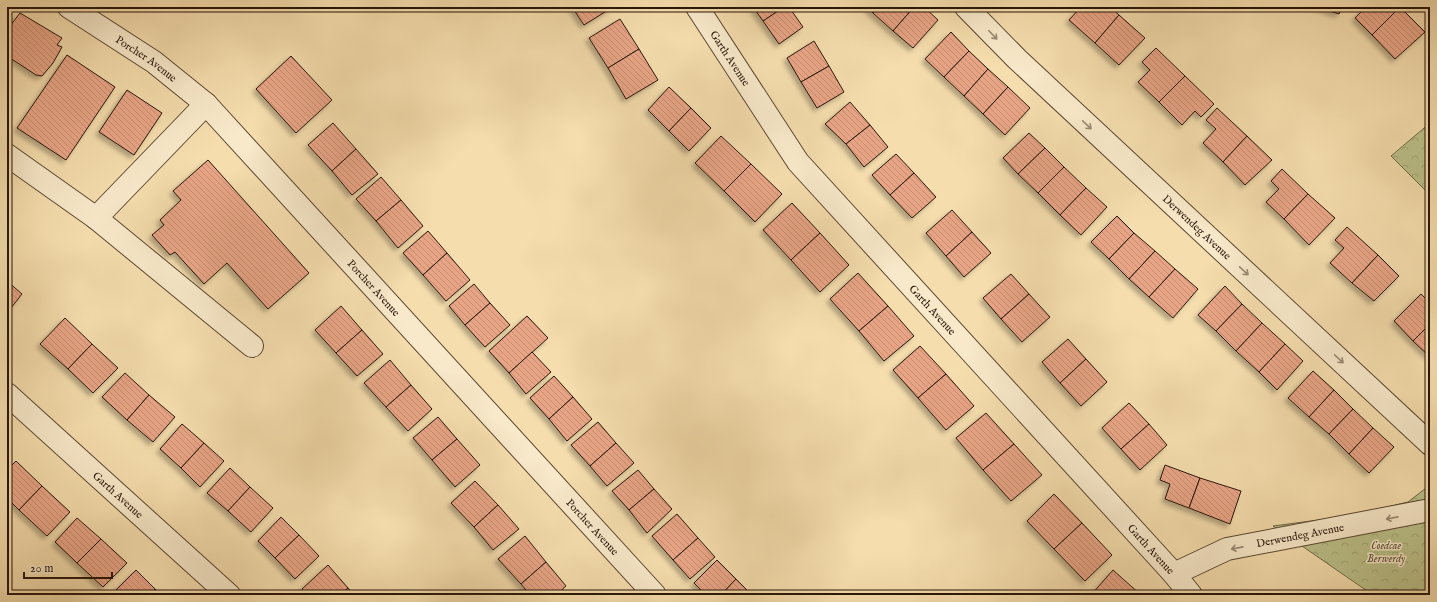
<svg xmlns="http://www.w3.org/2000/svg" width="1437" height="602" viewBox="0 0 1437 602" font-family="'IM FELL English',serif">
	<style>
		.forest { fill: url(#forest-crowns); stroke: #726b4a }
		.building { fill: url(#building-back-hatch); stroke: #281509; filter: url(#shadow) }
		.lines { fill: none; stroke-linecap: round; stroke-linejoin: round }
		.street-casing { stroke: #5b4732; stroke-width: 24 }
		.street { stroke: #f8e9ca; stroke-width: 22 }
		.oneway { stroke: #9a8a73 }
		.labels { text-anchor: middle; stroke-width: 3; stroke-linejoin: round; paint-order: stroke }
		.street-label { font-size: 11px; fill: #281509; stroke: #f8e9ca }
		.park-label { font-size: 11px; font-style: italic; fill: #5c5136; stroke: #f8e9ca }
	</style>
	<defs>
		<pattern id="forest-crowns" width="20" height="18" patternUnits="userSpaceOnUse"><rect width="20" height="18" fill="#bcc18a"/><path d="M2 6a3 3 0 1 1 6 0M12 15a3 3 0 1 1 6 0" fill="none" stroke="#a2a576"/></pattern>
		<pattern id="building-back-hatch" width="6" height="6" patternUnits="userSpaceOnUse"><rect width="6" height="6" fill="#e8a586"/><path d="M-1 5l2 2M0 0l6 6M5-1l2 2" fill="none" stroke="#c78d72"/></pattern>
		<filter id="shadow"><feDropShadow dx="-3.5" dy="3.5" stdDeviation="2" flood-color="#0004"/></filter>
	</defs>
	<rect width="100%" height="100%" fill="#f5ddad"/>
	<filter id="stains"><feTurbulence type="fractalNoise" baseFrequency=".005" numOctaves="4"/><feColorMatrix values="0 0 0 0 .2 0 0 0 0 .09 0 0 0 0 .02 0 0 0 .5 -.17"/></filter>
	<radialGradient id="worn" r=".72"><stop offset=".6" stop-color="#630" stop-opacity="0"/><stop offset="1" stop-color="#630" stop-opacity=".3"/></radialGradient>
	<g class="forest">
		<path d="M1430 123V195L1391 156Z"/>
		<path d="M1430 485V595H1373L1273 526 1349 516 1408 502Z"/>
	</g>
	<g class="building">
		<path d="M572 7H613L584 25Z"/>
		<path d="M753 7H784L763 21Z"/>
		<path d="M784 7H789L803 27 779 44 763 21Z"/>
		<path d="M867 7H879L873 13Z"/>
		<path d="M879 7H914L893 31 873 13Z"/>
		<path d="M914 7H924L938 20 913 48 893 31Z"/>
		<path d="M1081 7H1110L1119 15 1095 43 1069 20Z"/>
		<path d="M1318 7H1342L1339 14Z"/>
		<path d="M1366 7H1400L1372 35 1355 18Z"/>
		<path d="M1400 7 1425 32 1395 59 1372 35Z"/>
		<path d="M20 13 62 38 57 45 62 47 53 63 42 76 36 75 7 56V30Z"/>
		<path d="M1119 15 1145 38 1119 65 1095 43Z"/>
		<path d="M620 19 639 49 608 68 589 38Z"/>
		<path d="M951 32 969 51 944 77 925 59Z"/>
		<path d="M814 41 829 66 801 82 787 58Z"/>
		<path d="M1156 48 1185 76 1159 102 1138 82 1150 70 1142 62Z"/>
		<path d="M639 49 658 80 626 99 608 68Z"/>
		<path d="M969 51 988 69 964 96 944 77Z"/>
		<path d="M67 55 115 87 66 160 17 128Z"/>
		<path d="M291 56 332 100 296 133 256 89Z"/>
		<path d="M829 66 844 92 817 108 801 82Z"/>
		<path d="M988 69 1008 87 983 114 964 96Z"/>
		<path d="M1185 76 1214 104 1201 117 1195 111 1182 125 1159 102Z"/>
		<path d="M669 87 691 108 669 131 648 110Z"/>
		<path d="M1008 87 1030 108 1005 135 983 114Z"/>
		<path d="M127 90 162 113 134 155 99 132Z"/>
		<path d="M850 102 870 125 846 144 825 124Z"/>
		<path d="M691 108 711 128 689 151 669 131Z"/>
		<path d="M1217 108 1247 136 1223 162 1203 143 1216 129 1206 120Z"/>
		<path d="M333 123 356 149 332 171 308 145Z"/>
		<path d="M870 125 888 147 864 167 846 144Z"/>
		<path d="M1029 133 1045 148 1018 174 1003 158Z"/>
		<path d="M721 136 751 164 724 191 695 163Z"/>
		<path d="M1247 136 1272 160 1245 185 1223 162Z"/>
		<path d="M1045 148 1064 167 1038 193 1018 174Z"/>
		<path d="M356 149 378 174 352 195 332 171Z"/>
		<path d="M896 154 914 173 890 195 872 175Z"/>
		<path d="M208 160 309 273 268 309 227 263 204 284 175 252 170 255 152 235 164 225 160 220 181 200 173 191Z"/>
		<path d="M751 164 782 194 755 222 724 191Z"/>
		<path d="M1064 167 1086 188 1060 215 1038 193Z"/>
		<path d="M1282 169 1308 194 1284 219 1266 202 1279 189 1271 181Z"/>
		<path d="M914 173 936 197 912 218 890 195Z"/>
		<path d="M381 177 401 200 376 221 356 199Z"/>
		<path d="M1086 188 1107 207 1081 235 1060 215Z"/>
		<path d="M1308 194 1335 218 1309 245 1284 219Z"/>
		<path d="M401 200 423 226 398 248 376 221Z"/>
		<path d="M792 203 820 233 791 260 763 230Z"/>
		<path d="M952 210 972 232 946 256 926 233Z"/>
		<path d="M1117 216 1134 233 1109 259 1091 242Z"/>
		<path d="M1347 227 1378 255 1352 283 1330 263 1344 248 1335 240Z"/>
		<path d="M428 231 447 253 423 275 403 253Z"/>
		<path d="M972 232 991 253 964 277 946 256Z"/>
		<path d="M820 233 849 265 820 292 791 260Z"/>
		<path d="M1134 233 1155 251 1129 279 1109 259Z"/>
		<path d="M1155 251 1175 269 1149 297 1129 279Z"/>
		<path d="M447 253 470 280 446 301 423 275Z"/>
		<path d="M1378 255 1399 276 1374 301 1352 283Z"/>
		<path d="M1175 269 1198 289 1173 318 1149 297Z"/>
		<path d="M858 273 888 306 859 331 830 299Z"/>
		<path d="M1011 274 1029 294 1001 319 983 298Z"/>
		<path d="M7 281 22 294 7 313Z"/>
		<path d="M474 284 490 303 465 325 449 306Z"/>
		<path d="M1225 286 1242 304 1216 331 1198 315Z"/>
		<path d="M1029 294 1050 317 1022 342 1001 319Z"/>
		<path d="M1421 294 1430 303V324L1413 341 1394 321Z"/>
		<path d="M490 303 510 325 485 347 465 325Z"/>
		<path d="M1242 304 1262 323 1236 351 1216 331Z"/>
		<path d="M341 306 362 330 336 353 315 330Z"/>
		<path d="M888 306 914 336 884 361 859 331Z"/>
		<path d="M527 316 548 338 509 373 489 351Z"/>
		<path d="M65 318 92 344 68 369 40 344Z"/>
		<path d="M1262 323 1285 344 1259 372 1236 351Z"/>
		<path d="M1430 324V357L1413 341Z"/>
		<path d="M362 330 383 354 357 376 336 353Z"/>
		<path d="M1068 339 1086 359 1060 383 1042 362Z"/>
		<path d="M92 344 118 368 93 393 68 369Z"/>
		<path d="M1285 344 1303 361 1277 390 1259 372Z"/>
		<path d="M920 346 946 374 918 398 893 370Z"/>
		<path d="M532 352 551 372 526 394 509 373Z"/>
		<path d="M1086 359 1107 382 1081 406 1060 383Z"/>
		<path d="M390 360 411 385 386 407 364 383Z"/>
		<path d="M1313 371 1334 390 1309 417 1288 398Z"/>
		<path d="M125 373 149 395 127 420 102 397Z"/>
		<path d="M946 374 974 406 946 430 918 398Z"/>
		<path d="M554 376 573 397 549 419 530 398Z"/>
		<path d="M411 385 432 409 408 431 386 407Z"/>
		<path d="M1334 390 1353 409 1329 434 1309 417Z"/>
		<path d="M149 395 175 417 153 442 127 420Z"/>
		<path d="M573 397 592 419 567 441 549 419Z"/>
		<path d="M1129 403 1149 424 1121 449 1102 428Z"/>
		<path d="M1353 409 1373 428 1349 454 1329 434Z"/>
		<path d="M986 413 1014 444 983 470 956 438Z"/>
		<path d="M438 417 457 439 432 460 413 438Z"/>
		<path d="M598 422 616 443 590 466 571 445Z"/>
		<path d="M182 424 204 443 181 468 160 449Z"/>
		<path d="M1149 424 1167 445 1140 470 1121 449Z"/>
		<path d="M1373 428 1394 447 1369 473 1349 454Z"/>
		<path d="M457 439 480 465 455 487 432 460Z"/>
		<path d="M204 443 224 461 200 487 181 468Z"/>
		<path d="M616 443 634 463 607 486 590 466Z"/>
		<path d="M1014 444 1042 475 1011 501 983 470Z"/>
		<path d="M16 461 42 486 19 510 7 498V470Z"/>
		<path d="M1165 465 1200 478 1189 508 1165 499 1170 484 1160 480Z"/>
		<path d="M230 468 250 487 228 511 207 493Z"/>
		<path d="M638 470 654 489 629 510 612 491Z"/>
		<path d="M1200 478 1241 491 1230 524 1189 508Z"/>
		<path d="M475 481 498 505 474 527 451 503Z"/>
		<path d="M42 486 70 512 47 536 19 510Z"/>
		<path d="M250 487 273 508 251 532 228 511Z"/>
		<path d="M654 489 672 509 647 533 629 510Z"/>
		<path d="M1054 494 1082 523 1054 549 1027 521Z"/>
		<path d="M498 505 519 529 493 550 474 527Z"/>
		<path d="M677 514 698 538 673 560 652 536Z"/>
		<path d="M281 517 299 535 275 558 258 541Z"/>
		<path d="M77 518 101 539 77 563 55 542Z"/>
		<path d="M1082 523 1112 555 1085 581 1054 549Z"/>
		<path d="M299 535 319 556 295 579 275 558Z"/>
		<path d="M525 536 546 562 521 584 498 559Z"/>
		<path d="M698 538 715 557 690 579 673 560Z"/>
		<path d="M101 539 127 563 103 587 77 563Z"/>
		<path d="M717 560 736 579 721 595H706L694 583Z"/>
		<path d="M546 562 566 586 556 595H530L521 584Z"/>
		<path d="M328 565 348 588 340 595H308L302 589Z"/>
		<path d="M136 570 155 589 149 595H115L113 593Z"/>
		<path d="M1113 570 1141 595H1091Z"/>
		<path d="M736 579 752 595H721Z"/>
		<path d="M348 588 355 595H340Z"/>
		<path d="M155 589 162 595H149Z"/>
		<path d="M1311 590 1318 595H1307Z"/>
	</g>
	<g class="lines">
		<g class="street-casing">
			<g id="street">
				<path id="s1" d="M69 7 154 62 206 104 655 595"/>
				<path id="s2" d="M697 7 798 162 1174 574 1191 595"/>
				<path id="s3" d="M966 7 1017 59 1430 444"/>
				<path d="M7 155 96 218 252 346"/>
				<path d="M96 218 206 104"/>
				<path id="s4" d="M7 394 229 595"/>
				<path id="s5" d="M1174 574 1227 549 1430 510"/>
			</g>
		</g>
		<use href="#street" class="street"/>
	</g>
	<defs><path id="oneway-shaft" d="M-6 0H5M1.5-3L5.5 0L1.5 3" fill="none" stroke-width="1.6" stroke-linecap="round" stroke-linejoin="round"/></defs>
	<g class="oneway">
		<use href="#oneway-shaft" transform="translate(993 35) rotate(46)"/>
		<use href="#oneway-shaft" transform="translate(1087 125) rotate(43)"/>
		<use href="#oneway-shaft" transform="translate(1244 271) rotate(43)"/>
		<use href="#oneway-shaft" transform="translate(1339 359) rotate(43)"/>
		<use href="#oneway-shaft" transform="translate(1392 518) rotate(169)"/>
		<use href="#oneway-shaft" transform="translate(1237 548) rotate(169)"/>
	</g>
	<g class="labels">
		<g class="street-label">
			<text dy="4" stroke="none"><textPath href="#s2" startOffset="61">Garth Avenue</textPath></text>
			<text dy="4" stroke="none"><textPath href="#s1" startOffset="93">Porcher Avenue</textPath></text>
			<text dy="4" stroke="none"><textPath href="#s3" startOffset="319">Derwendeg Avenue</textPath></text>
			<text dy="4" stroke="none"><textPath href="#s1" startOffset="417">Porcher Avenue</textPath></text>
			<text dy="4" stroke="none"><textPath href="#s2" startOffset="385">Garth Avenue</textPath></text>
			<text dy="4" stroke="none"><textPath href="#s4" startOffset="150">Garth Avenue</textPath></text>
			<text dy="4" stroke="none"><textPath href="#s1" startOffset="741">Porcher Avenue</textPath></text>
			<text dy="4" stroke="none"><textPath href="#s5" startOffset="133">Derwendeg Avenue</textPath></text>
			<text dy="4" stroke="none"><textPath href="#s2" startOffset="709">Garth Avenue</textPath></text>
		</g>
		<g class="park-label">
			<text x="1386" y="549">Coedcae<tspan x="1386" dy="13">Berwerdy</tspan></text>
		</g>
	</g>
	<rect width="1437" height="602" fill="none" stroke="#f5ddad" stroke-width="24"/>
	<rect x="8" y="8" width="1421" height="586" fill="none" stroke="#281509" stroke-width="2"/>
	<rect x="12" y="12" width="1413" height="578" fill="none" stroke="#281509"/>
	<path d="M24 572v6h88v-6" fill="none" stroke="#281509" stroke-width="2"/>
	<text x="30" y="572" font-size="12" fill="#281509" stroke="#f8e9ca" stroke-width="3" paint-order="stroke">20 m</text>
	<rect width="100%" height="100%" filter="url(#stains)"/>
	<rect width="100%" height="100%" fill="url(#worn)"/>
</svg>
